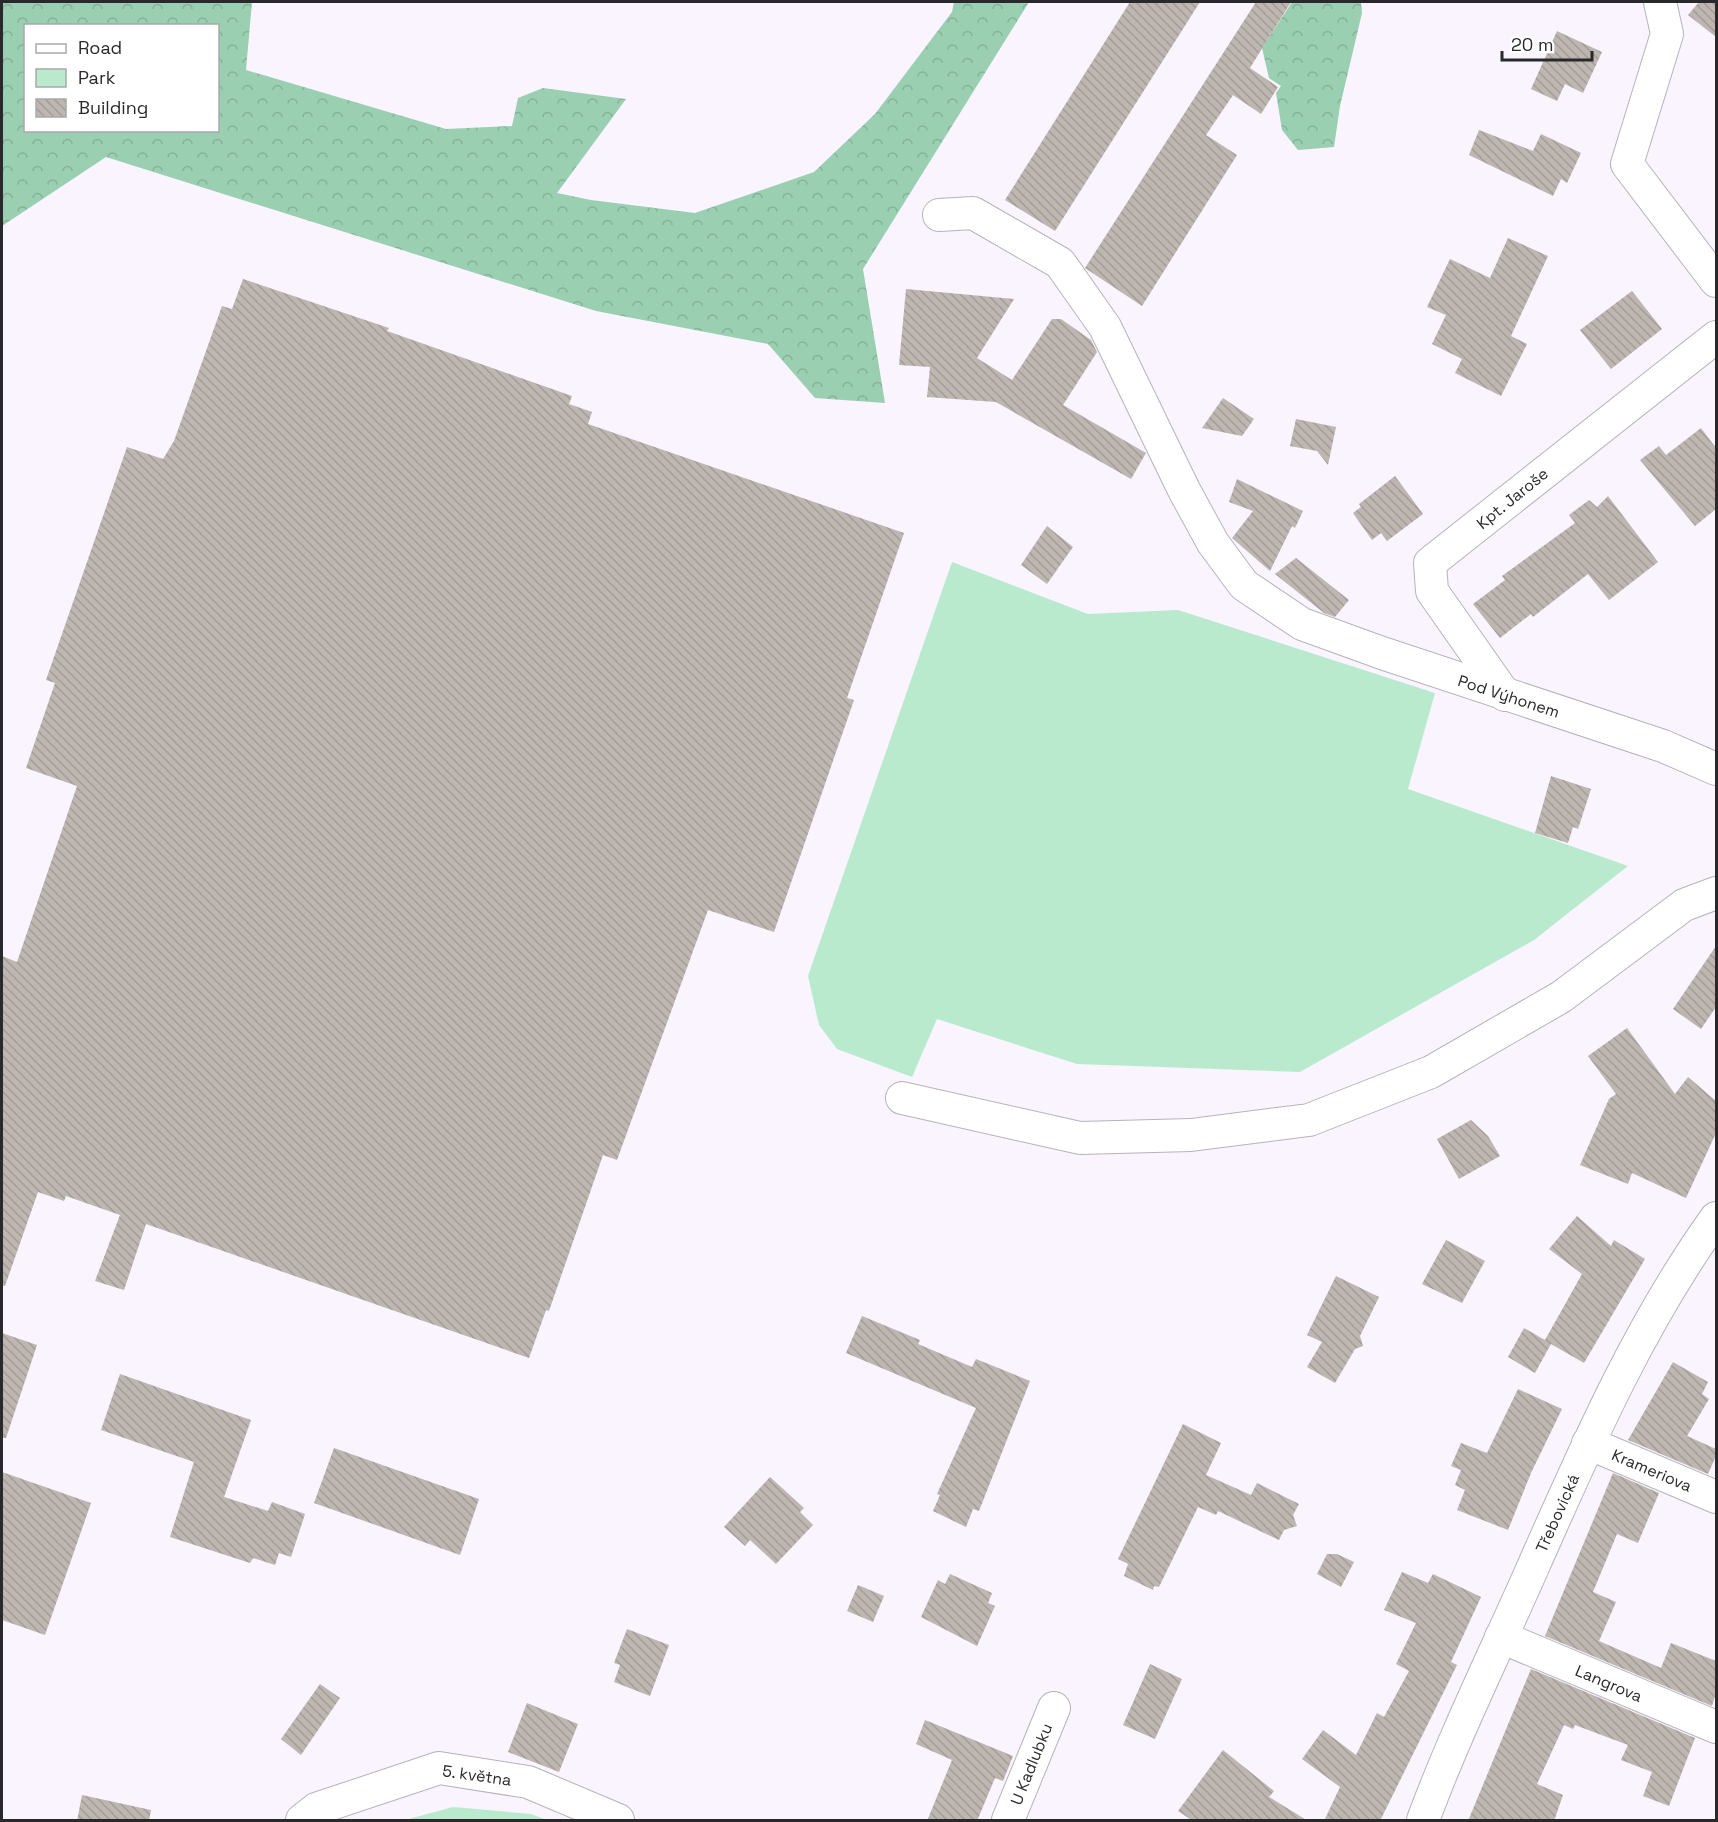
<svg xmlns="http://www.w3.org/2000/svg" width="1718" height="1822" viewBox="0 0 1718 1822" font-family="'Space Grotesk',sans-serif">
	<style>
		.forest { fill: url(#forest-crowns); fill-rule: evenodd }
		.green { fill: #baeace }
		.building { fill: url(#building-back-hatch) }
		.lines { fill: none; stroke-linecap: round; stroke-linejoin: round }
		.minor-casing { stroke: #b7b2bb; stroke-width: 34 }
		.minor { stroke: #fff; stroke-width: 32 }
		.labels { text-anchor: middle; stroke-width: 4.5; stroke-linejoin: round; paint-order: stroke }
		.street-label { font-size: 16px; fill: #29282b; stroke: #fff }
	</style>
	<defs>
		<pattern id="forest-crowns" width="20" height="18" patternUnits="userSpaceOnUse" patternTransform="scale(1.5)"><rect width="20" height="18" fill="#9acfb1"/><path d="M2 6a3 3 0 1 1 6 0M12 15a3 3 0 1 1 6 0" fill="none" stroke="#85b298"/></pattern>
		<pattern id="building-back-hatch" width="6" height="6" patternUnits="userSpaceOnUse" patternTransform="scale(1.5)"><rect width="6" height="6" fill="#beb6b0"/><path d="M-1 5l2 2M0 0l6 6M5-1l2 2" fill="none" stroke="#a39c98"/></pattern>
	</defs>
	<rect width="100%" height="100%" fill="#f9f4fd"/>
	<g class="forest">
		<path d="M2 2H252L246 70 446 129 512 126 518 98 543 88 626 99 557 193 591 200 695 213 814 172 875 114 952 12 954 2H1029L863 269 885 403 815 398 768 344 596 311 106 157 2 226ZM26 26H218V130H26Z"/>
		<path d="M1292 2H1361L1362 13 1340 106 1334 147 1298 150 1282 130 1276 93 1281 86 1269 78 1262 48Z"/>
	</g>
	<g class="green">
		<path d="M952 562 1088 614 1178 610 1435 693 1408 789 1628 866 1534 940 1300 1072 1077 1064 937 1019 912 1077 837 1049 819 1025 808 976Z"/>
		<path d="M453 1807 531 1814 547 1820H405Z"/>
	</g>
	<g class="building">
		<path d="M1130 2H1200L1055 231 1005 200Z"/>
		<path d="M1256 2H1291L1250 68 1278 87 1261 114 1233 95 1206 135 1237 155 1142 306 1085 268Z"/>
		<path d="M1699 2H1716V37L1688 15Z"/>
		<path d="M1557 31 1602 52 1583 93 1565 84 1557 101 1531 89Z"/>
		<path d="M1479 130 1533 151 1541 134 1581 153 1567 183 1561 179 1553 196 1469 155Z"/>
		<path d="M1508 238 1548 256 1511 336 1527 344 1501 396 1455 373 1462 359 1432 344 1446 315 1427 307 1450 259 1490 278Z"/>
		<path d="M243 279 389 328 387 331 572 396 569 404 592 412 588 424 904 533 847 698 854 700 774 932 708 910 617 1160 603 1155 549 1311 546 1310 529 1358 146 1224 124 1290 95 1281 120 1215 66 1196 64 1201 38 1192 5 1286H2V956L17 962 77 786 26 768 55 683 46 680 127 447 163 459 174 441 222 306 232 309Z"/>
		<path d="M906 289 1014 299 977 358 1012 380 1052 319H1061L1091 340 1097 352 1063 405 1146 453 1131 479 996 402 927 397 930 367 899 365Z"/>
		<path d="M1632 291 1662 329 1611 369 1580 330Z"/>
		<path d="M1223 398 1254 419 1242 436 1202 428Z"/>
		<path d="M1296 419 1336 427 1328 465 1317 451 1290 446Z"/>
		<path d="M1701 428 1716 448V509L1695 526 1640 460 1659 446 1666 455Z"/>
		<path d="M1395 476 1423 514 1387 541 1381 533 1372 540 1353 513 1361 507 1359 504Z"/>
		<path d="M1237 479 1303 511 1295 528 1292 526 1270 571 1232 538 1253 511 1229 502Z"/>
		<path d="M1608 496 1658 562 1609 600 1588 574 1533 617 1531 614 1500 638 1473 604 1505 580 1502 576 1575 523 1569 515 1589 500 1597 507Z"/>
		<path d="M1047 526 1073 547 1047 584 1021 565Z"/>
		<path d="M1296 558 1349 600 1335 617 1324 613 1275 574Z"/>
		<path d="M1551 776 1591 789 1578 829 1573 827 1568 843 1535 833Z"/>
		<path d="M1716 946V1007L1701 1029 1673 1009Z"/>
		<path d="M1627 1028 1675 1094 1688 1077 1716 1101V1133L1686 1198 1632 1173 1628 1184 1580 1165 1609 1099 1616 1094 1588 1056Z"/>
		<path d="M1471 1120 1488 1136 1500 1156 1459 1179 1437 1139Z"/>
		<path d="M1577 1216 1611 1246 1614 1240 1645 1259 1584 1363 1551 1344 1535 1373 1508 1357 1524 1328 1545 1340 1582 1274 1549 1249Z"/>
		<path d="M1446 1240 1485 1261 1462 1303 1422 1284Z"/>
		<path d="M1336 1276 1379 1297 1360 1336 1363 1346 1355 1349 1335 1383 1307 1367 1322 1342 1307 1335Z"/>
		<path d="M862 1316 920 1340 918 1344 972 1367 976 1359 1030 1381 979 1511 973 1509 966 1527 933 1511 940 1495 937 1494 976 1408 846 1353Z"/>
		<path d="M2 1333 37 1345 6 1438H2Z"/>
		<path d="M1673 1362 1708 1382 1702 1394 1709 1399 1687 1436 1716 1449V1456L1708 1474 1628 1440Z"/>
		<path d="M120 1374 251 1420 224 1497 268 1511 272 1502 305 1514 291 1557 279 1553 275 1565 253 1558 250 1563 170 1537 194 1462 101 1430Z"/>
		<path d="M1518 1389 1562 1409 1531 1473 1508 1530 1457 1510 1465 1490 1455 1485 1461 1470 1451 1466 1461 1443 1487 1453Z"/>
		<path d="M1183 1424 1221 1443 1206 1475 1251 1495 1257 1483 1299 1504 1293 1515 1297 1526 1284 1530 1279 1540 1218 1511 1216 1515 1198 1507 1159 1587 1154 1586 1153 1590 1124 1576 1128 1564 1118 1559Z"/>
		<path d="M334 1448 479 1499 460 1555 314 1503Z"/>
		<path d="M2 1472 91 1503 45 1635 2 1620Z"/>
		<path d="M1613 1473 1659 1493 1638 1543 1617 1534 1593 1592 1616 1602 1599 1641 1661 1668 1671 1643 1716 1661V1693L1712 1706 1545 1636Z"/>
		<path d="M770 1477 804 1508 800 1512 813 1525 776 1564 750 1540 745 1546 724 1527Z"/>
		<path d="M1327 1554H1337L1354 1562 1341 1587 1317 1574Z"/>
		<path d="M1402 1572 1428 1583 1433 1574 1481 1597 1451 1662 1457 1665 1380 1821H1324L1340 1787 1302 1759 1323 1730 1356 1755 1377 1713 1384 1717 1409 1671 1396 1664 1416 1623 1384 1610Z"/>
		<path d="M950 1574 992 1593 988 1603 995 1606 977 1646 921 1617 938 1580 945 1584Z"/>
		<path d="M858 1585 884 1596 873 1622 847 1611Z"/>
		<path d="M627 1629 669 1645 650 1696 614 1682 620 1665 614 1663Z"/>
		<path d="M1150 1664 1182 1679 1155 1739 1123 1725Z"/>
		<path d="M1531 1669 1695 1738 1669 1806 1643 1796 1652 1772 1621 1760 1628 1745 1575 1725 1573 1729 1564 1725 1537 1784 1563 1795 1554 1821H1468Z"/>
		<path d="M320 1684 340 1698 301 1755 281 1739Z"/>
		<path d="M527 1703 578 1724 559 1772 508 1752Z"/>
		<path d="M925 1720 1013 1756 1003 1781 995 1778 977 1821H927L952 1760 916 1744Z"/>
		<path d="M1223 1750 1274 1791 1269 1797 1308 1821H1193L1178 1811Z"/>
		<path d="M82 1795 151 1810 149 1821H77Z"/>
	</g>
	<g class="lines">
		<g class="minor-casing">
			<g id="minor">
				<path d="M1660 2 1667 34 1627 164 1716 281"/>
				<path d="M939 215 973 213 1060 263 1105 327 1184 490 1213 543 1244 585 1302 624 1382 653 1663 746 1716 769"/>
				<path d="M1505 695 1432 591 1430 563 1716 337"/>
				<path d="M902 1098 1080 1138 1191 1135 1309 1120 1431 1072 1561 997 1684 905 1716 893"/>
				<path d="M1588 1443 1716 1497"/>
				<path d="M1501 1637 1716 1727"/>
				<path d="M302 1820 316 1809 439 1768 528 1782 618 1820"/>
				<path d="M1008 1820 1054 1708"/>
				<path d="M1423 1820C1455 1734 1496 1651 1533 1567 1586 1447 1639 1325 1716 1218"/>
			</g>
		</g>
		<use href="#minor" class="minor"/>
	</g>
	<g class="labels">
		<g class="street-label">
			<text transform="translate(1512 498) rotate(-39)" y="6">Kpt. Jaroše</text>
			<text transform="translate(1509 696) rotate(18)" y="6">Pod Výhonem</text>
			<text transform="translate(1652 1470) rotate(23)" y="6">Krameriova</text>
			<text transform="translate(1557 1513) rotate(-66)" y="6">Třebovická</text>
			<text transform="translate(1609 1683) rotate(23)" y="6">Langrova</text>
			<text transform="translate(1031 1764) rotate(-68)" y="6">U Kadlubku</text>
			<text transform="translate(477 1775) rotate(8)" y="6">5. května</text>
		</g>
	</g>
	<rect width="1718" height="1822" fill="none" stroke="#29282b" stroke-width="6"/>
	<rect x="24" y="24" width="195" height="108" fill="#ffffff" stroke="#a9a9aa" stroke-width="1.5"/>
	<rect x="36" y="44" width="30" height="9" fill="#ffffff" stroke="#a9a9aa" stroke-width="1.5"/>
	<text x="78" y="54" font-size="18" fill="#29282b">Road</text>
	<rect x="36" y="69" width="30" height="18" fill="#baeace" stroke="#a9a9aa" stroke-width="1.5"/>
	<text x="78" y="84" font-size="18" fill="#29282b">Park</text>
	<rect x="36" y="99" width="30" height="18" fill="url(#building-back-hatch)" stroke="#a9a9aa" stroke-width="1.5"/>
	<text x="78" y="114" font-size="18" fill="#29282b">Building</text>
	<path d="M1502 51v9h90v-9" fill="none" stroke="#29282b" stroke-width="3"/>
	<text x="1511" y="51" font-size="18" fill="#29282b" stroke="#ffffff" stroke-width="4.5" paint-order="stroke">20 m</text>
</svg>
